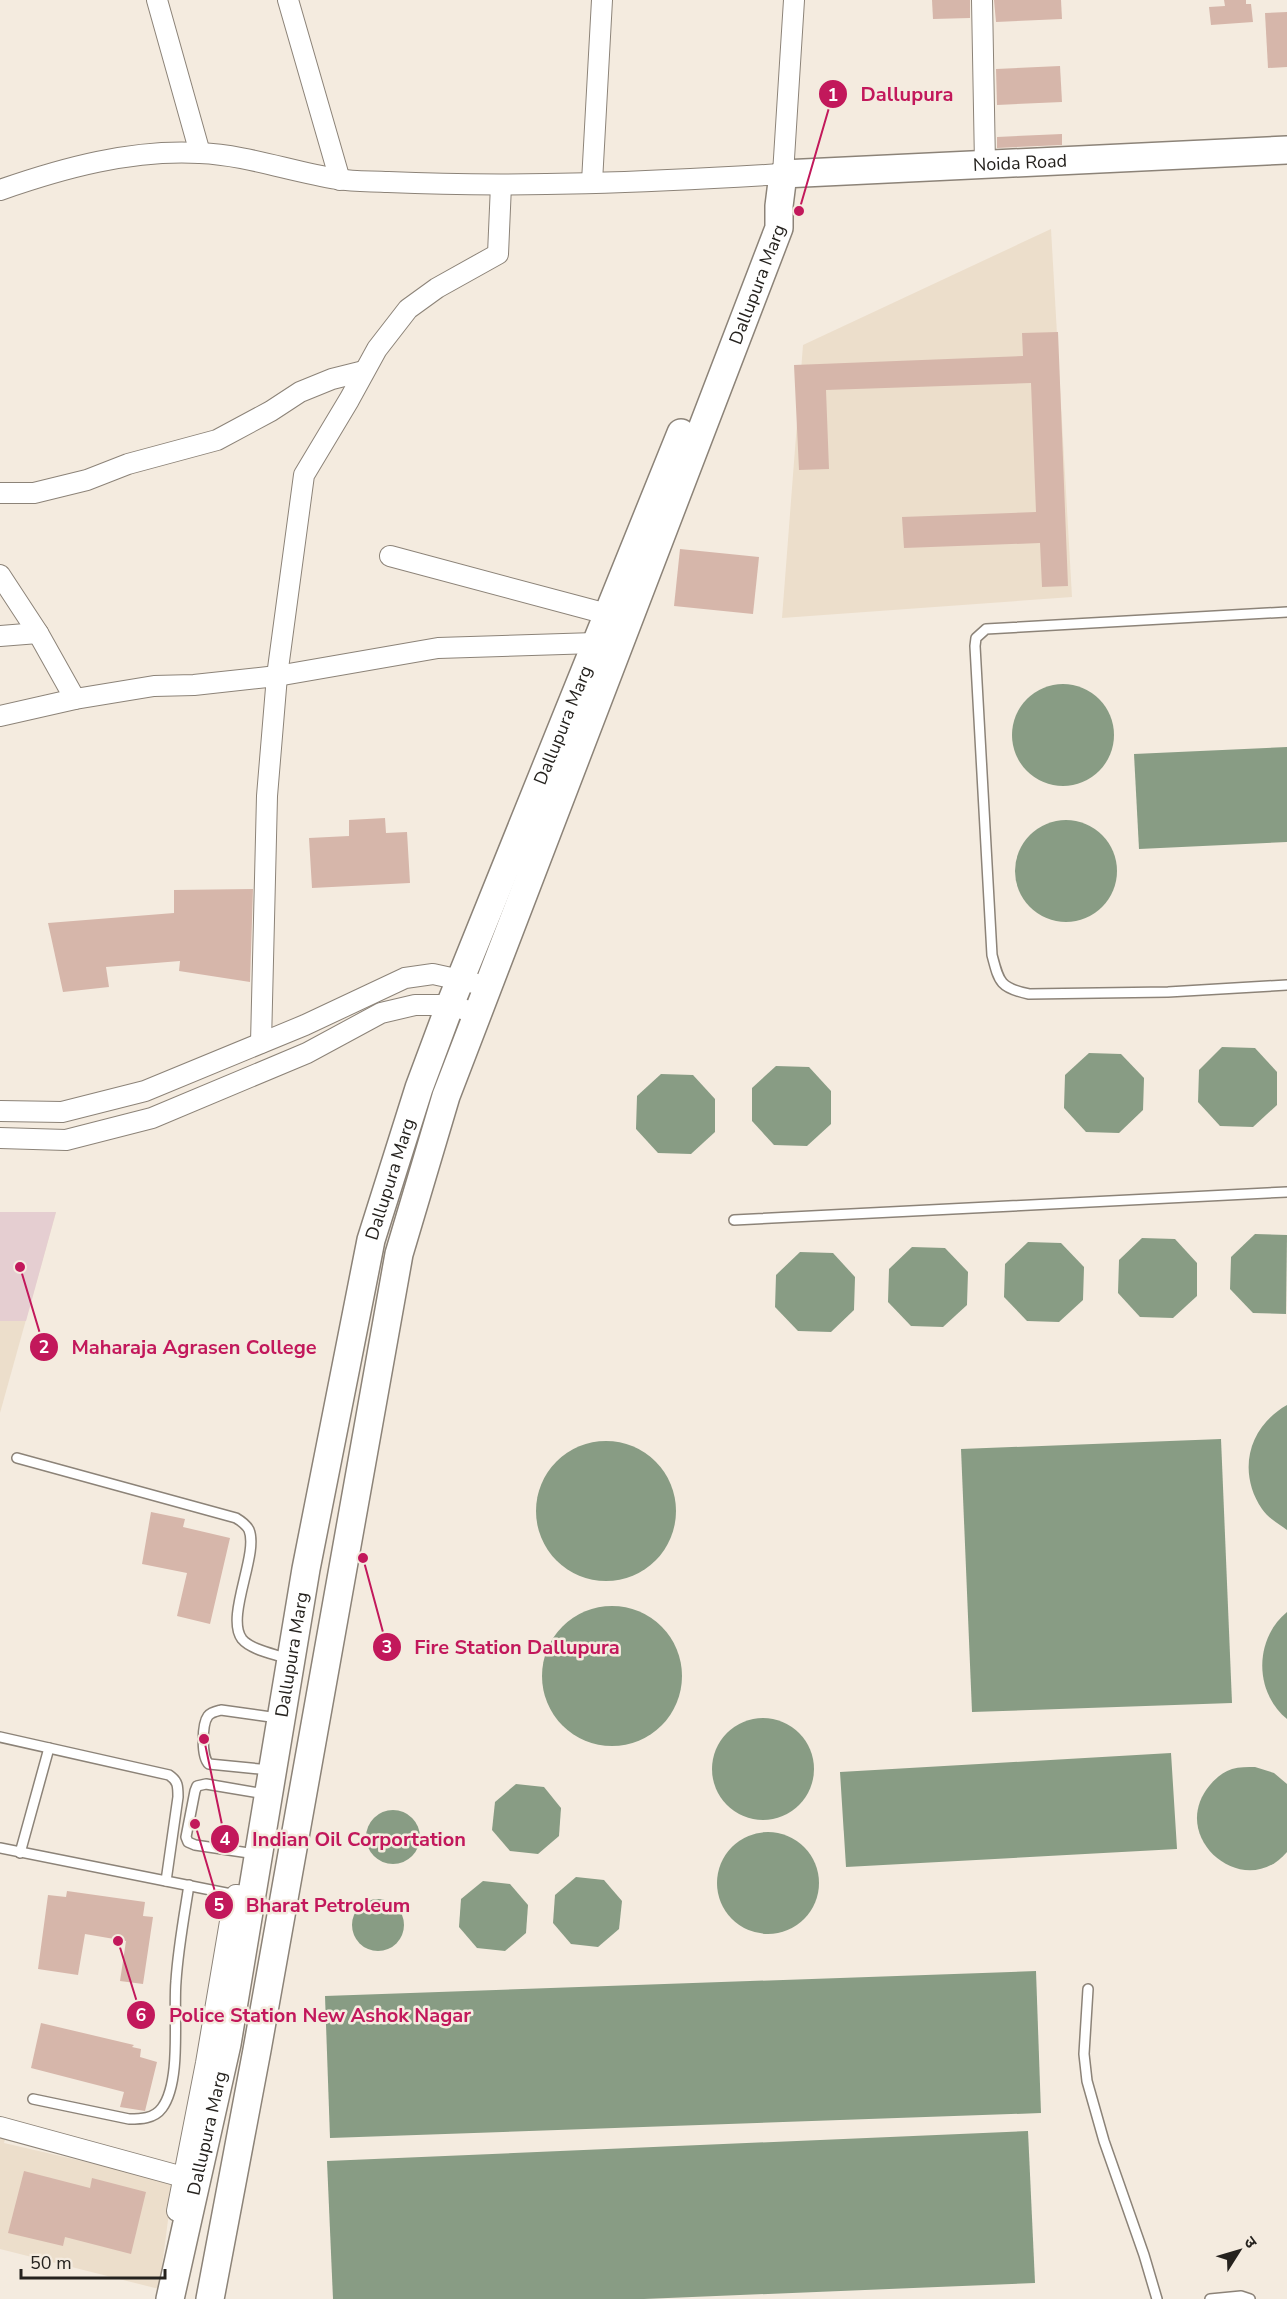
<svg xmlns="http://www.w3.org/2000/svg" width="1287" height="2299" viewBox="0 0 1287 2299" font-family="'Nunito Sans','Noto Sans Devanagari',sans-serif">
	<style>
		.built { fill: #ecdecb }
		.green { fill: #e5ced1 }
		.water { fill: #889c84 }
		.building { fill: #d6b6aa }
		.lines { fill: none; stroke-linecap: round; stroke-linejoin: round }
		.lane-casing { stroke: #8c8378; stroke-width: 12 }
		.street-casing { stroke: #8c8378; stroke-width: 22 }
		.secondary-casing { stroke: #8c8378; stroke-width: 30 }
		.lane { stroke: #fff; stroke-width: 9 }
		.street { stroke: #fff; stroke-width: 20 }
		.secondary { stroke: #fff; stroke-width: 27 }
		.labels { text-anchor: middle; stroke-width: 5; stroke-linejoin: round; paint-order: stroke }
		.street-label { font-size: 18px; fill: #25221e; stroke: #f4ebdf }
		.leader { fill: none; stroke: #c2185b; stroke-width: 2 }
		.callout-dot { fill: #c2185b; stroke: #f4ebdf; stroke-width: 2 }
		.mark-label { font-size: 18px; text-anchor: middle; font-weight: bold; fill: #fff }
		.callout-label { font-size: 20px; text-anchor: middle; font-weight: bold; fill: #c2185b; stroke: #f4ebdf; stroke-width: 5; stroke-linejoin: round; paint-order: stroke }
	</style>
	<rect width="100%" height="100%" fill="#f4ebdf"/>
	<g class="built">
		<path d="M1051 229 1072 597 782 618 803 345Z"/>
		<path d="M0 1212H56L0 1413Z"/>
		<path d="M0 2137 5 2139 4 2143 173 2182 159 2289 0 2249Z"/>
	</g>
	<path class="green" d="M0 1212H56L26 1321H0Z"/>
	<g class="water">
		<circle cx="1063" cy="735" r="51"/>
		<path d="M1287 747V842L1139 849 1134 754Z"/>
		<circle cx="1066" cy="871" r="51"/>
		<path d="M1222 1047 1255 1048 1277 1072V1105L1253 1127 1220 1126 1198 1102 1199 1070Z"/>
		<path d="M1089 1053 1121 1054 1144 1078 1143 1110 1119 1133 1086 1132 1064 1108 1065 1075Z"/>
		<path d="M776 1066 809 1067 831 1091V1124L807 1146 774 1145 752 1121V1088Z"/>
		<path d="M661 1074 693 1075 715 1099V1132L691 1154 658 1153 636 1129 637 1096Z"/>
		<path d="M1255 1234 1287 1235 1286 1314 1253 1313 1230 1289 1231 1257Z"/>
		<path d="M1142 1238 1175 1239 1197 1263V1296L1173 1318 1140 1317 1118 1293 1119 1260Z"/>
		<path d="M1028 1242 1061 1243 1084 1267 1083 1300 1059 1322 1027 1321 1004 1297 1005 1264Z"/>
		<path d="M912 1247 945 1248 968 1272 967 1305 943 1327 911 1326 888 1302 889 1269Z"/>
		<path d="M800 1252 833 1253 855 1277 854 1310 831 1332 798 1331 775 1307 776 1275Z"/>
		<path d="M1287 1405V1530C1279 1524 1268 1518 1262 1509 1237 1472 1248 1427 1287 1405Z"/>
		<path d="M1221 1439 1232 1703 972 1712 961 1449Z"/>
		<circle cx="606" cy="1511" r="70"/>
		<circle cx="612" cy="1676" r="70"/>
		<path d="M1287 1612V1719C1254 1692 1254 1639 1287 1612Z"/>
		<circle cx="763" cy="1769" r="51"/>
		<path d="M1171 1753 1177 1849 846 1867 840 1772Z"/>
		<path d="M1255 1767 1274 1773 1287 1784V1852C1244 1903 1166 1837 1210 1785 1216 1778 1223 1772 1232 1769 1239 1767 1248 1767 1255 1767Z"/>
		<path d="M516 1784 544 1787 561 1808 559 1836 538 1854 510 1851 492 1830 495 1802Z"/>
		<circle cx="393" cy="1837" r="27"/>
		<circle cx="768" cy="1883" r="51"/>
		<path d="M576 1877 604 1880 622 1901 619 1929 598 1947 571 1944 553 1923 555 1895Z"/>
		<path d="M483 1881 510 1884 528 1905 526 1933 505 1951 477 1948 459 1927 461 1899Z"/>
		<circle cx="378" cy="1925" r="26"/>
		<path d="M1036 1971 1041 2113 330 2138 325 1996Z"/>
		<path d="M1028 2131 1035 2283 644 2299H333L327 2161Z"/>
	</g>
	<g class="building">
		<path d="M932 0H970V18L933 19Z"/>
		<path d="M994 0H1061L1062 19 996 22Z"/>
		<path d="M1224 0H1246V4H1251L1253 22 1211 25 1209 7 1225 6Z"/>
		<path d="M1287 12V67L1268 68 1265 13Z"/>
		<path d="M1060 66 1062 102 997 105 996 69Z"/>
		<path d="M1062 134V145L997 148V137Z"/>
		<path d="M1058 332 1068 586 1042 587 1040 543 904 548 902 517 1036 512 1031 383 826 390 829 469 799 470 794 365 1023 356 1022 333Z"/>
		<path d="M680 549 759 557 753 614 674 606Z"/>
		<path d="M385 818 386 833 407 832 410 883 312 888 309 838 349 836V820Z"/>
		<path d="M253 889 250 982 179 971 180 961 106 967 109 987 63 992 48 923 174 913V890Z"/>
		<path d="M151 1512 185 1519 183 1527 230 1538 210 1624 177 1616 187 1573 142 1564Z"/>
		<path d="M67 1891 145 1902 143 1916 153 1917 143 1984 120 1981 126 1941 85 1934 78 1975 38 1969 48 1895 66 1897Z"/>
		<path d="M41 2023 134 2045 132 2047 141 2049 140 2057 157 2062 145 2111 120 2107 124 2092 31 2068Z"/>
		<path d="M24 2171 90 2188 92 2178 146 2192 131 2254 65 2237 63 2246 8 2233Z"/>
	</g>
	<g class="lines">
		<g class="lane-casing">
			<g id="lane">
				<path d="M1287 612 986 629 976 638 975 646 992 955C999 982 1000 988 1029 994L1168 992 1287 985"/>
				<path d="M734 1220 1287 1192"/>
				<path d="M17 1458 236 1518C241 1521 246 1524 249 1530 259 1554 225 1617 242 1639 251 1650 275 1654 288 1659"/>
				<path d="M0 1737 169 1775C178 1781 178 1786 178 1797L166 1881"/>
				<path d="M270 1770 209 1764C201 1757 202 1724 208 1716 211 1712 217 1711 221 1710L278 1718"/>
				<path d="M0 1848 236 1895"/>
				<path d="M20 1853 49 1748"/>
				<path d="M256 1854 195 1845 188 1842 186 1837 195 1791 197 1786 206 1784 265 1794"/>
				<path d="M1088 1989 1084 2054 1087 2081 1104 2141 1144 2255 1157 2299"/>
				<path d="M33 2099 129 2119C140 2119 154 2119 162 2108 182 2081 173 2014 176 1981 178 1949 184 1917 189 1885"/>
				<path d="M1210 2299 1241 2296 1250 2299"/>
			</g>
		</g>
		<g class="street-casing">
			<g id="street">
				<path d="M157 0 200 153"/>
				<path d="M288 0 340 180"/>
				<path d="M982 0 985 164"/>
				<path d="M592 182 602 0"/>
				<path d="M0 190C63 168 132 149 200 153 247 155 292 172 338 179 354 182 372 181 388 182 520 188 652 182 783 174L794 0"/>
				<path d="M0 493H34L87 480 128 464 217 440 271 411 300 392 332 379 364 371"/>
				<path d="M390 556 607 614"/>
				<path d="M0 575 38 633 75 699 154 686 194 685 277 676 438 648 595 643"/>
				<path d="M0 636 38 633"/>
				<path d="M0 716 75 699"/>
				<path d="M261 1043 267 796 277 676 304 475 349 400 377 349 408 309 437 288 498 254 501 185"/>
				<path d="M0 1111 62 1112 145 1091 305 1025 405 978 433 974 474 983"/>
				<path d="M0 1138 66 1140 152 1118 307 1053 381 1013 415 1005H450L478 1014"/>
				<path d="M0 2127 194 2180"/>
				<path d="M177 2211 206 2063 234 1898 236 1895 252 1897"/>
			</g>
		</g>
		<g class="secondary-casing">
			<g id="secondary">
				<path id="s1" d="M170 2299 227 2044 306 1569 371 1240 419 1088 450 1005 681 433"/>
				<path id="s2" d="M210 2299 257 2050 399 1254 446 1096 779 228V206L783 174 1287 150"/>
			</g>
		</g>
		<use href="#lane" class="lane"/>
		<use href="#street" class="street"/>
		<use href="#secondary" class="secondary"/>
	</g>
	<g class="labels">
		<g class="street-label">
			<text dy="6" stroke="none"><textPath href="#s2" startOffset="2448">Noida Road</textPath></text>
			<text dy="6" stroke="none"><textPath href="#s2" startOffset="2096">Dallupura Marg</textPath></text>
			<text dy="6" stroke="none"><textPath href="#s1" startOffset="1628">Dallupura Marg</textPath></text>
			<text dy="6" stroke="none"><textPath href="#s1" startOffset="1142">Dallupura Marg</textPath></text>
			<text dy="6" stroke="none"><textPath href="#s1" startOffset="656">Dallupura Marg</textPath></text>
			<text dy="6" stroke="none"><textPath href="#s1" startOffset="170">Dallupura Marg</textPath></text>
		</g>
	</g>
	<path class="leader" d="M799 211L833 94M20 1267L44 1347M363 1558L387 1647M204 1739L225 1839M195 1824L219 1905M118 1941L141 2015"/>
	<g class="callout-dot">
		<circle cx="799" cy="211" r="6"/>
		<circle cx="20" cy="1267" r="6"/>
		<circle cx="363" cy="1558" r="6"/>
		<circle cx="204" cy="1739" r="6"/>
		<circle cx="195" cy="1824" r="6"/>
		<circle cx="118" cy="1941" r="6"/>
		<circle cx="833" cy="94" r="15"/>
		<circle cx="44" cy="1347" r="15"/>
		<circle cx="387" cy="1647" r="15"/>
		<circle cx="225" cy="1839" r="15"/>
		<circle cx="219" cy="1905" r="15"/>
		<circle cx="141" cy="2015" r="15"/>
	</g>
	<g class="mark-label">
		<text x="833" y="101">1</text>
		<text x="44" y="1353">2</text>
		<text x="387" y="1653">3</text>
		<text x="225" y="1845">4</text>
		<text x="219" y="1911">5</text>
		<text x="141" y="2021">6</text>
	</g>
	<g class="callout-label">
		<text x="907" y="101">Dallupura</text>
		<text x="194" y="1354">Maharaja Agrasen College</text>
		<text x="517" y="1654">Fire Station Dallupura</text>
		<text x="359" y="1846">Indian Oil Corportation</text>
		<text x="328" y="1912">Bharat Petroleum</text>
		<text x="320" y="2022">Police Station New Ashok Nagar</text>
	</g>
	<g transform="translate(1239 2251) rotate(53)" stroke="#f4ebdf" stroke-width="4.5" paint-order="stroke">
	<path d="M0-4.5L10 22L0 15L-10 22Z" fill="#25221e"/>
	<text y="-9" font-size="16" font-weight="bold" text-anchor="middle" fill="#25221e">उ</text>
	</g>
	<path d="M21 2269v9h144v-9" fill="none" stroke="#25221e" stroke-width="3"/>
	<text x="30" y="2269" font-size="18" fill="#25221e" stroke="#f4ebdf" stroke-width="4.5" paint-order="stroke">50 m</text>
</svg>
